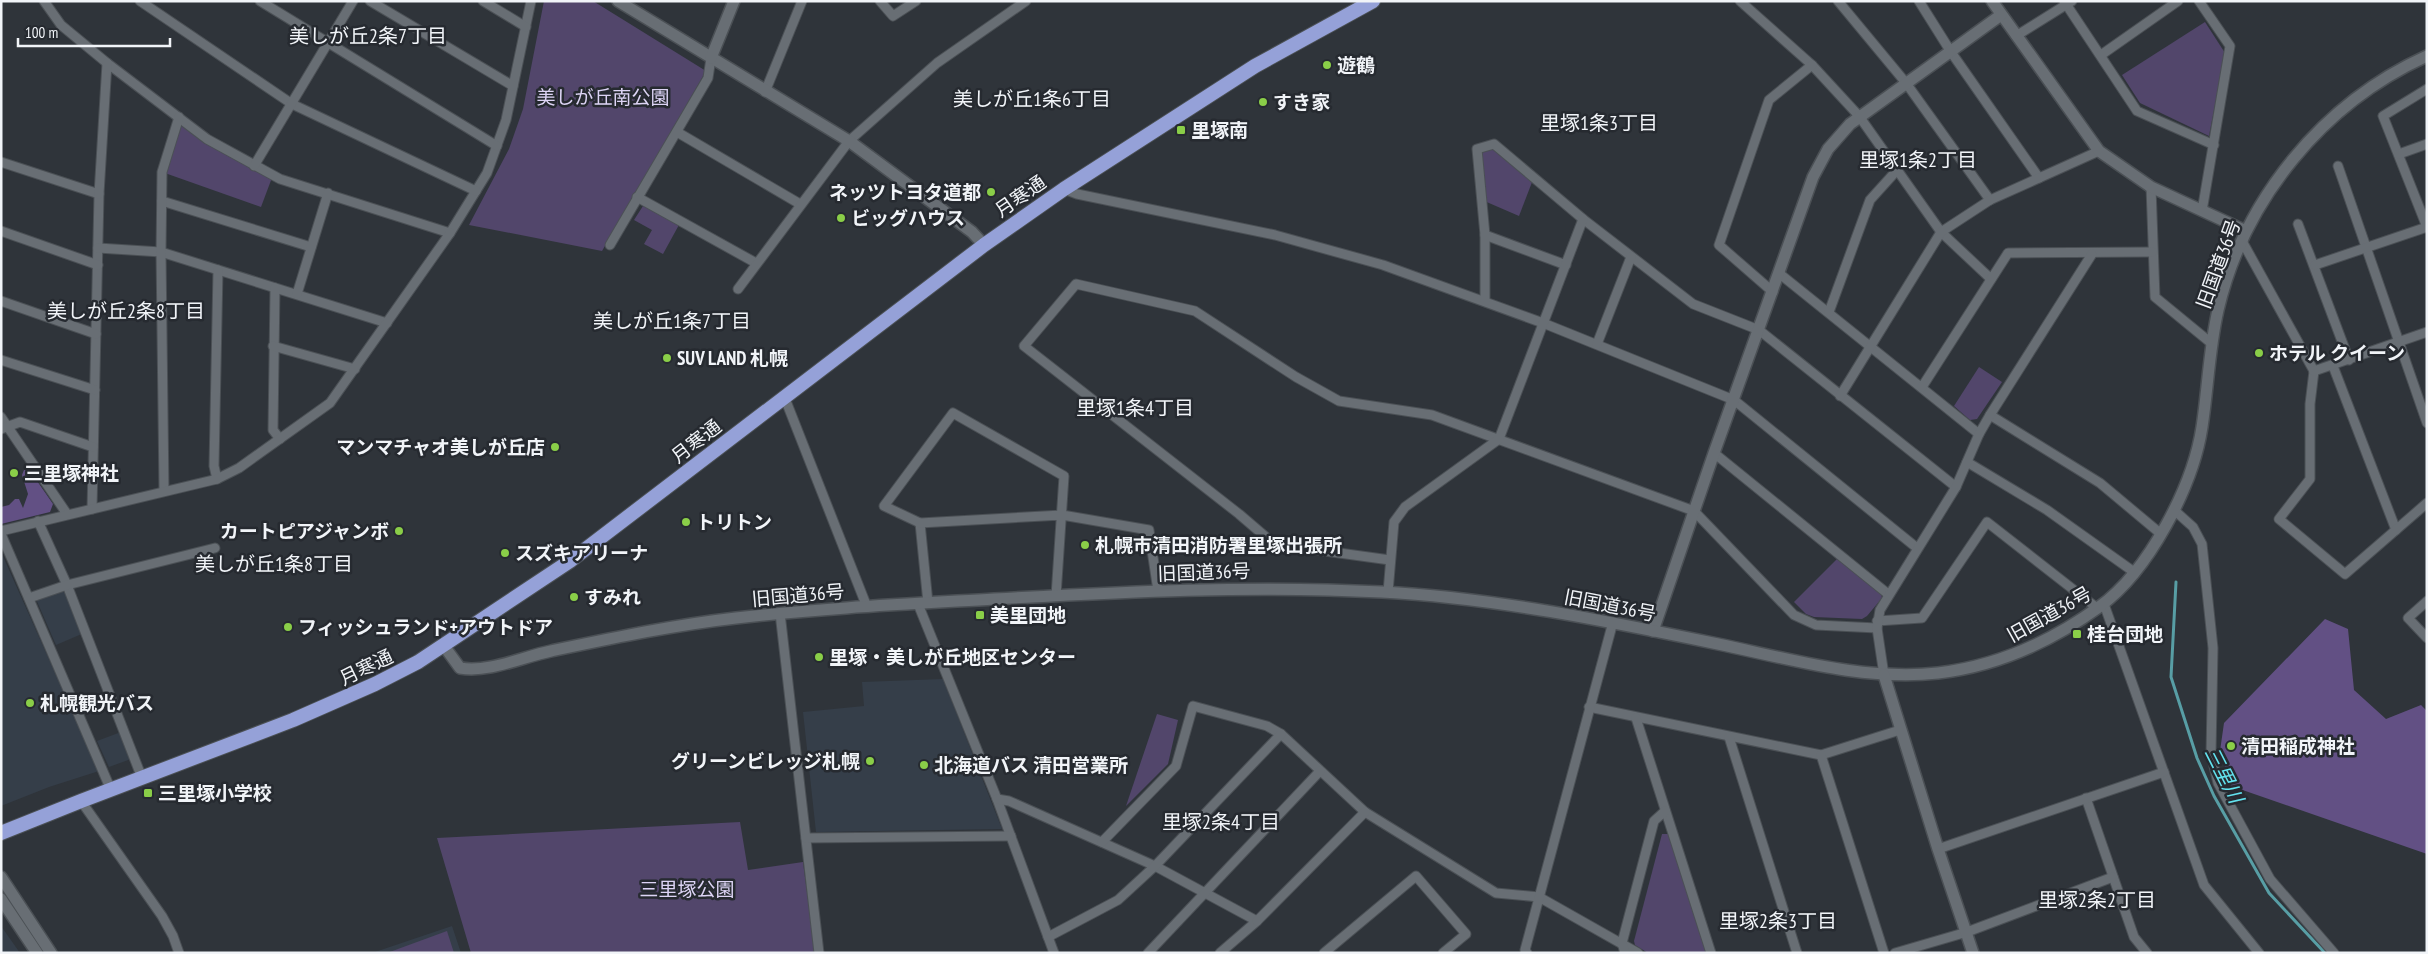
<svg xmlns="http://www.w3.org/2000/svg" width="2428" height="954" viewBox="0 0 2428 954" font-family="'PT Sans Narrow','Noto Sans JP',sans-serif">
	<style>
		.built { fill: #353e49 }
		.green { fill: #52466b }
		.forest { fill: #625084 }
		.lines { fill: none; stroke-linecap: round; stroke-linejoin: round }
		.stream { stroke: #589ea5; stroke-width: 3 }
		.minor-casing { stroke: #4b5055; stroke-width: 11 }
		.tertiary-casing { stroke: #4b5055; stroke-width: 14 }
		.trunk-casing { stroke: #4b5055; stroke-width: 16 }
		.minor { stroke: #686e74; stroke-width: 9 }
		.tertiary { stroke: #686e74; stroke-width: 11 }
		.trunk { stroke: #95a1d8; stroke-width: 14 }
		.poi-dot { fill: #8ace48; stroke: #262a30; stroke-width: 2 }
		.labels { text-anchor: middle; stroke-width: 5; stroke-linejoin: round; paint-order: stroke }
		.poi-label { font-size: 19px; font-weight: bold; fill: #f1f4f8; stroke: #262a30; text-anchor: start }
		.park-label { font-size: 19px; fill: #ddd4f5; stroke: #262a30 }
		.street-label { font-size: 19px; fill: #f1f4f8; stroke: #262a30 }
		.neighbourhood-label { font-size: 20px; fill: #f1f4f8; stroke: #262a30 }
		.water-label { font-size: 20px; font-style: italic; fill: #63e3ef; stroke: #262a30 }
	</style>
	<rect width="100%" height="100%" fill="#2f343a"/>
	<g class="built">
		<path d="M1 552 99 771 49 787 1 806Z"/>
		<path d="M66 588 84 633 56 645 36 599Z"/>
		<path d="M943 679 1002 829 816 832 803 712 864 706 862 682Z"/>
		<path d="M121 732 131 759 109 767 97 741Z"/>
		<path d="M1 926 20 953H1Z"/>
		<path d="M452 926 461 953H372Z"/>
	</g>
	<g class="green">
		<path d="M544 1H593L706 71 602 251 469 225 509 149 523 109Z"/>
		<path d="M2205 22 2225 53 2209 136 2140 103 2122 75Z"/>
		<path d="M179 117 273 175 261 207 162 172Z"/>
		<path d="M1494 144 1534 177 1519 216 1482 200 1477 149Z"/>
		<path d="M647 205 680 223 663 254 644 244 652 230 634 220 643 206Z"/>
		<path d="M1979 367 2002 382 1977 419 1970 420 1954 406Z"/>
		<path d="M1837 559 1881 593 1882 598 1867 616 1862 619 1814 617 1806 614 1794 602Z"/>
		<path d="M1157 714 1178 720 1168 764 1126 806Z"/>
		<path d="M740 822 748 870 803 862 815 953H471L437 838Z"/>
		<path d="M1662 834H1670L1706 953H1648L1635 945 1634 941Z"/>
		<path d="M447 931 454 953H387Z"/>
	</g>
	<g class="forest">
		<path d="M26 465 53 504 50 512 1 524V507L9 505 15 499H19L23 508 28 494 22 475Z"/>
		<path d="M2325 619 2348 629 2354 690 2386 719 2421 705 2427 711V854L2231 786 2220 751 2224 723Z"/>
	</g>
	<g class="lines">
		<path class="stream" d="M2176 582 2171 677 2197 758 2214 796 2269 893 2325 953"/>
		<g class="minor-casing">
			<g id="minor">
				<path d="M44 1 61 25 107 63 207 139 280 179 450 233 487 173 506 120 531 1"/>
				<path d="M140 1 292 104 476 191"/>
				<path d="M260 1 497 146"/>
				<path d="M370 1 513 86"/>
				<path d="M483 1 526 27"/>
				<path d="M880 1 893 16 916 1"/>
				<path d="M1740 1 1812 65 1859 116 1941 232 1991 279"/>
				<path d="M1838 1 1906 83 1990 200"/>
				<path d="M1919 1 1951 52 2039 178"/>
				<path d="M2064 1 2137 111 2214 145"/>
				<path d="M2199 1 2230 46 2202 211"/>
				<path d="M2016 36 2072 1"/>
				<path d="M2101 55 2178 1"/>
				<path d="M2427 89 2383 116 2427 227"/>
				<path d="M765 92 802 1"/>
				<path d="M677 132 800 204"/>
				<path d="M2399 154 2427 144"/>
				<path d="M1 162 99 194 92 509"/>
				<path d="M254 166 353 1"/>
				<path d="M2338 166 2427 423"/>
				<path d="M2151 187 2155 297 2211 343"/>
				<path d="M1064 189 1077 194 1275 235 1383 265 1543 323 1734 400 1917 548"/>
				<path d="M99 194 107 63"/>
				<path d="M637 197 756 263"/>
				<path d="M162 201 311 247"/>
				<path d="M2298 224 2349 360"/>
				<path d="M1 231 98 265"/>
				<path d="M1485 235 1566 265"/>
				<path d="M2242 241 2314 371"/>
				<path d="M610 245 708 78 711 58"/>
				<path d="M98 248 161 252 387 323"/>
				<path d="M2315 265 2427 227"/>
				<path d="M1780 274 1979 434"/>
				<path d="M275 288 273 430 280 439"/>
				<path d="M738 289 849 141 937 63 1026 1"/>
				<path d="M1773 292 1719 245 1769 100 1812 65"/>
				<path d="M297 294 328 193"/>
				<path d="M1 301 96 334"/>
				<path d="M1485 301V235L1477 149 1494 144 1583 219 1693 304 1759 330 1956 487"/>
				<path d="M1829 312 1870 200 1898 169"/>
				<path d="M1597 344 1631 257"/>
				<path d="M273 346 355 369"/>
				<path d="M1 360 95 390"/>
				<path d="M2333 366 2396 530"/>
				<path d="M2314 371 2310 404V479L2279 519 2345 574 2427 503"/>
				<path d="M2314 371 2427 332"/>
				<path d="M1922 387 2008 253 2152 252"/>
				<path d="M784 396 867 607"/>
				<path d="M1840 396 1941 232 1990 200 2099 151"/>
				<path d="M1990 415 2100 483 2161 534"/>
				<path d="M1 417 67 514"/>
				<path d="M1 429 20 422 93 447"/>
				<path d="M1714 453 1888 594"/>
				<path d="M1967 462 2047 510 2134 572"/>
				<path d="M217 479 214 466 218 270"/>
				<path d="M164 491 161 252 162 172 179 117"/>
				<path d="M2174 510 2193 527 2202 544 2213 648 2211 754 2218 783 2270 879 2334 953"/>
				<path d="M38 521 67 585 142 778"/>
				<path d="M920 523 928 603"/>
				<path d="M1 531 217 479 239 468 330 403 450 233"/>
				<path d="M1 534 111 790"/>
				<path d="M1390 560 1274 544 1239 514 1024 346 1076 284 1195 311 1296 377 1339 401 1432 415 1694 511 1794 615 1816 625 1877 628"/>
				<path d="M1388 592 1394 522 1405 507 1499 439 1583 219"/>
				<path d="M1056 596 1064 476 953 413 884 506 920 523 1062 515 1149 530 1158 591"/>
				<path d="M29 598 67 585 215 548"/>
				<path d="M2427 601 2408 618 2427 638"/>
				<path d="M918 604 997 799 1054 953"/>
				<path d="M2104 604 2204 885 2259 953"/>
				<path d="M780 613 819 953"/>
				<path d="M1877 621 1922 618 1987 522 2097 608"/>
				<path d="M1884 675 1877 628 1880 610 1956 487 1979 434 1990 415 2092 254"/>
				<path d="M1589 707 1821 755 1900 730"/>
				<path d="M1636 718 1711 953"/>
				<path d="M1729 737 1797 953"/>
				<path d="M1821 755 1884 953"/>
				<path d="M2086 798 2134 937 2147 953"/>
				<path d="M997 799 1009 801 1155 866 1257 921 1220 953"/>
				<path d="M81 801 162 916 173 936 179 953"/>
				<path d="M806 838 1011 836"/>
				<path d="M1102 842 1176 766 1193 706 1267 726 1281 734 1365 812 1496 893 1539 897 1638 953"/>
				<path d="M1938 849 2164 772"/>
				<path d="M1257 921 1365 812"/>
				<path d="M1048 937 1118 900 1155 866 1281 734"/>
				<path d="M1148 953 1320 771"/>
				<path d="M1324 953 1416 876 1466 934 1443 953"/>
				<path d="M1527 953 1525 950 1613 622"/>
				<path d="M1625 953 1622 943 1654 821 1665 811"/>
				<path d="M1895 953 1967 932 2113 877"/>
			</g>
		</g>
		<g class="tertiary-casing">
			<g id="tertiary">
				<path d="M618 1 849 141 972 232 984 245"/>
				<path d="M1992 1 2099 151 2151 187 2246 231"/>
				<path d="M711 58 734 1"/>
				<path d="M1653 631 1714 453 1813 177 1828 149 1850 124 2001 15"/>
				<path d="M444 646 460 668C489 673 522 657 551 651 613 638 674 625 736 618 822 608 908 604 994 599 1123 592 1252 585 1382 592 1495 598 1607 621 1718 644 1790 659 1864 681 1938 673 1997 666 2052 641 2099 607 2149 571 2193 486 2202 427 2208 388 2209 349 2218 310 2244 199 2323 103 2427 56"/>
				<path d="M1884 675 1938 849 1973 953"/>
				<path d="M1 877 51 953"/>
				<path d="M1 899 37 953"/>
			</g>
		</g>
		<g class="trunk-casing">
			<path id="trunk" d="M1 833 81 801 293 720 375 684 418 662 570 561 984 245 1064 189 1255 66 1373 1"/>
		</g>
		<use href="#minor" class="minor"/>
		<use href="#tertiary" class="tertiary"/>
		<use href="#trunk" class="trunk"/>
	</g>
	<g class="poi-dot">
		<circle cx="1327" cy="65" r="5"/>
		<circle cx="1263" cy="102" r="5"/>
		<rect x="1176" y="125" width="10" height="10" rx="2.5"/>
		<circle cx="991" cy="192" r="5"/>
		<circle cx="841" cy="218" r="5"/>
		<circle cx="2259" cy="353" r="5"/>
		<circle cx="667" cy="358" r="5"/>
		<circle cx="555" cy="447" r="5"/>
		<circle cx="14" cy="473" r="5"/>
		<circle cx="686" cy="522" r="5"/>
		<circle cx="399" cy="531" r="5"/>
		<circle cx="1085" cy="545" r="5"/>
		<circle cx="505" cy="553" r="5"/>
		<circle cx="574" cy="597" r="5"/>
		<rect x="975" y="610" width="10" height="10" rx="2.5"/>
		<circle cx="288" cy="627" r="5"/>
		<rect x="2072" y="629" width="10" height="10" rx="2.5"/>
		<circle cx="819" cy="657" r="5"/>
		<circle cx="30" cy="703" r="5"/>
		<circle cx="2231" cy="746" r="5"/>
		<circle cx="870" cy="761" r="5"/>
		<circle cx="924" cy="765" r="5"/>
		<rect x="143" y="788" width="10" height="10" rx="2.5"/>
	</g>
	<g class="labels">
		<g class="poi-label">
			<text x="1337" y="72">遊鶴</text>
			<text x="1273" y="109">すき家</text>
			<text x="1191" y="137">里塚南</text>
			<text x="981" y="199" text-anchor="end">ネッツトヨタ道都</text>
			<text x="851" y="225">ビッグハウス</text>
			<text x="2269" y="360">ホテル クイーン</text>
			<text x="677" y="365">SUV LAND 札幌</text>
			<text x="545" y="454" text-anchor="end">マンマチャオ美しが丘店</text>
			<text x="24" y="480">三里塚神社</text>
			<text x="696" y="529">トリトン</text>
			<text x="389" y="538" text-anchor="end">カートピアジャンボ</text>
			<text x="1095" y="552">札幌市清田消防署里塚出張所</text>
			<text x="515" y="560">スズキアリーナ</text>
			<text x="584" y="604">すみれ</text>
			<text x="990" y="622">美里団地</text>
			<text x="298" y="634">フィッシュランド+アウトドア</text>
			<text x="2087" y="641">桂台団地</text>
			<text x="829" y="664">里塚・美しが丘地区センター</text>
			<text x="40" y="710">札幌観光バス</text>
			<text x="2241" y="753">清田稲成神社</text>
			<text x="860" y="768" text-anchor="end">グリーンビレッジ札幌</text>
			<text x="934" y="772">北海道バス 清田営業所</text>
			<text x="158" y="800">三里塚小学校</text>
		</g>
		<g class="park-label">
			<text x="603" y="104">美しが丘南公園</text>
			<text x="687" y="896">三里塚公園</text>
		</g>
		<g class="street-label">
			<text transform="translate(1020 196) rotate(-35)" y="7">月寒通</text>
			<text transform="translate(2218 264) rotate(-70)" y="7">旧国道36号</text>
			<text transform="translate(696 441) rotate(-38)" y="7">月寒通</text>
			<text transform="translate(1204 572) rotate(-2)" y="7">旧国道36号</text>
			<text transform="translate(798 595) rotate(-5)" y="7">旧国道36号</text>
			<text transform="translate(1610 605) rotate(11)" y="7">旧国道36号</text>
			<text transform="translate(2049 614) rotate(-29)" y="7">旧国道36号</text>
			<text transform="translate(366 667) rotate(-26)" y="7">月寒通</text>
		</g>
		<g class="neighbourhood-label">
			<text x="368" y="43">美しが丘2条7丁目</text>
			<text x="1032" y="106">美しが丘1条6丁目</text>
			<text x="1599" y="130">里塚1条3丁目</text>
			<text x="1918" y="167">里塚1条2丁目</text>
			<text x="126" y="318">美しが丘2条8丁目</text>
			<text x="672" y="328">美しが丘1条7丁目</text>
			<text x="1135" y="415">里塚1条4丁目</text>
			<text x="274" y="571">美しが丘1条8丁目</text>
			<text x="1221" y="829">里塚2条4丁目</text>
			<text x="2097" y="907">里塚2条2丁目</text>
			<text x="1778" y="928">里塚2条3丁目</text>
		</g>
		<g class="water-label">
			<text transform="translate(2224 775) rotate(63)" y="7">三里川</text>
		</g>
	</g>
	<rect width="2428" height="954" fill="none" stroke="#f1f4f8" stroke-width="5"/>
	<path d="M18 38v8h152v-8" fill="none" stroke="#f1f4f8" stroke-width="2.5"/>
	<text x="25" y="38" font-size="15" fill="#f1f4f8" stroke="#262a30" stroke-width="4" paint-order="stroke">100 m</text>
</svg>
